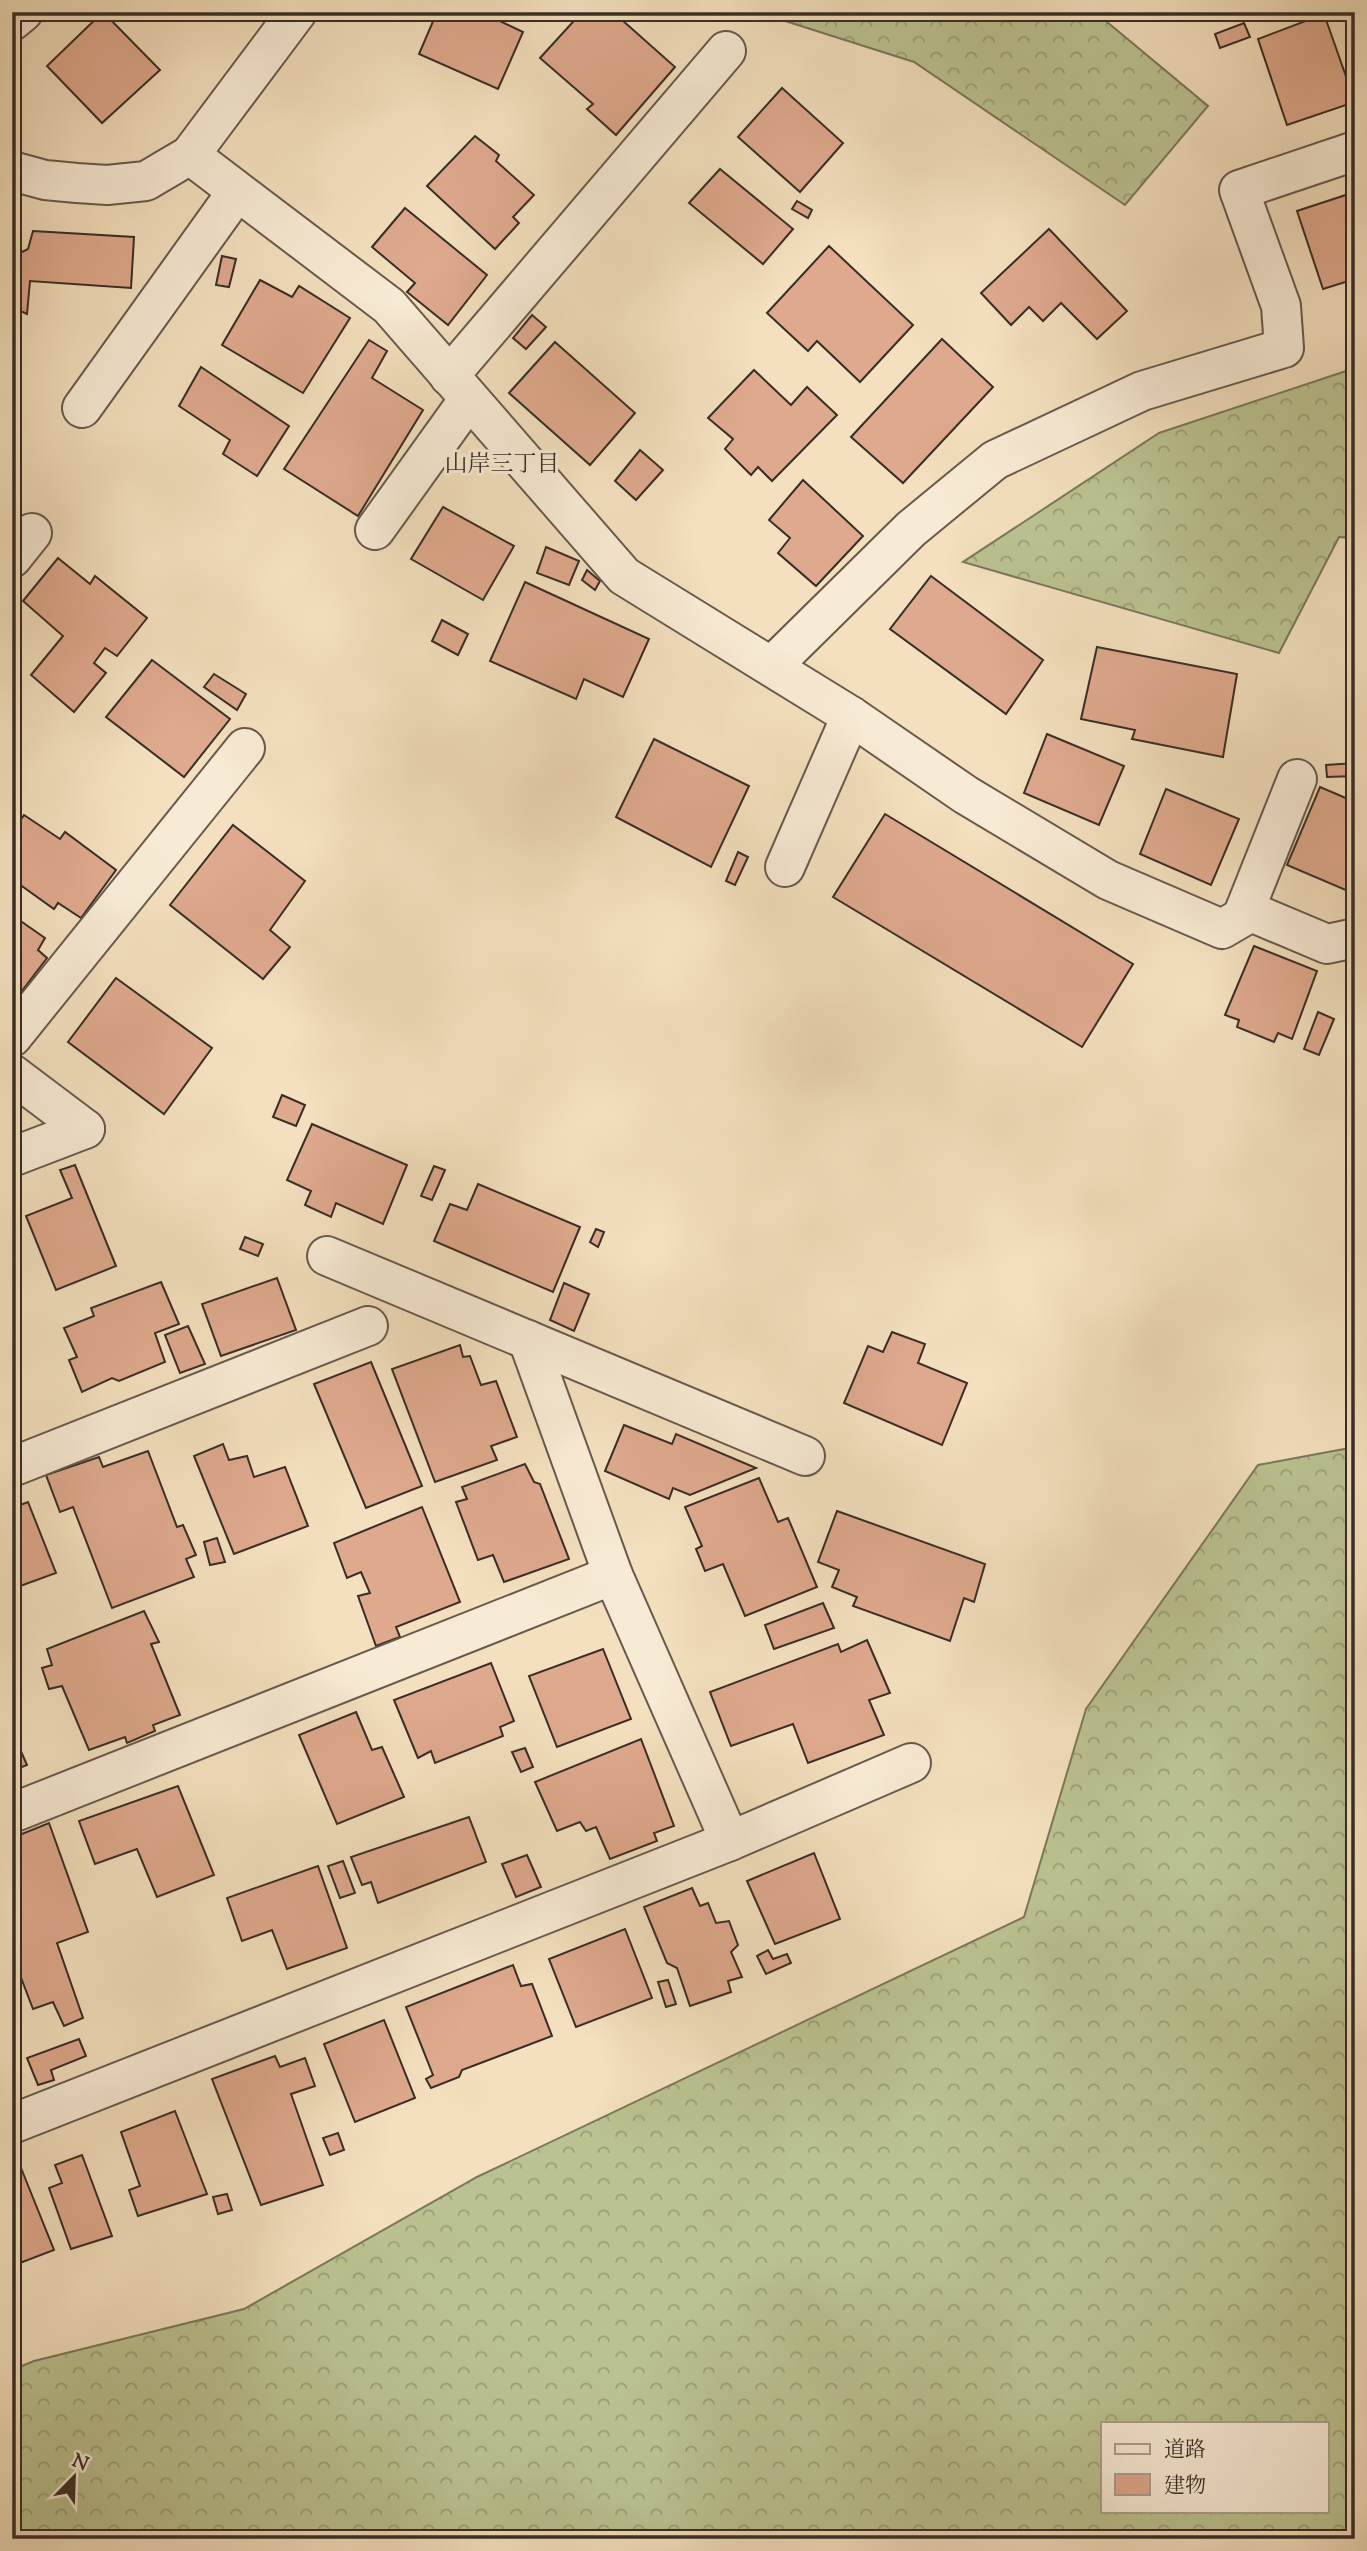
<svg xmlns="http://www.w3.org/2000/svg" width="1367" height="2551" viewBox="0 0 1367 2551" font-family="'Sorts Mill Goudy','Noto Serif JP',serif">
	<style>
		.forest { fill: url(#forest-crowns); stroke: #7a785c; stroke-width: 2; fill-rule: evenodd }
		.building { fill: #dfa98d; stroke: #382d26; stroke-width: 2 }
		.lines { fill: none; stroke-linecap: round; stroke-linejoin: round }
		.minor-casing { stroke: #675a4c; stroke-width: 42 }
		.minor { stroke: #f8ebd5; stroke-width: 38 }
		.labels { text-anchor: middle; stroke-width: 6; stroke-linejoin: round; paint-order: stroke }
		.neighbourhood-label { font-size: 23px; fill: #382d26; stroke: #f8ebd5 }
	</style>
	<defs>
		<pattern id="forest-crowns" width="20" height="18" patternUnits="userSpaceOnUse" patternTransform="scale(1.75)"><rect width="20" height="18" fill="#bbc291"/><path d="M2 6a3 3 0 1 1 6 0M12 15a3 3 0 1 1 6 0" fill="none" stroke="#999e76"/></pattern>
	</defs>
	<rect width="100%" height="100%" fill="#f4e0be"/>
	<filter id="stains"><feTurbulence type="fractalNoise" baseFrequency=".00286" numOctaves="4"/><feColorMatrix values="0 0 0 0 .2 0 0 0 0 .09 0 0 0 0 .02 0 0 0 .5 -.17"/></filter>
	<radialGradient id="worn" r=".72"><stop offset=".6" stop-color="#630" stop-opacity="0"/><stop offset="1" stop-color="#630" stop-opacity=".3"/></radialGradient>
	<g class="forest">
		<path d="M757 12H1095L1208 106 1125 205 914 62Z"/>
		<path d="M1355 316V538L1339 537 1279 653 963 562 1159 433 1352 369 1348 318Z"/>
		<path d="M1355 1447V2539H12V2370L34 2361 244 2309 477 2177 1024 1917 1086 1709 1258 1465ZM1103 2423H1327V2511H1103Z"/>
	</g>
	<g class="building">
		<path d="M103 12 160 70 102 123 47 66Z"/>
		<path d="M437 12H481L523 32 498 89 419 54Z"/>
		<path d="M582 12H613L675 67 616 135 587 109 593 104 540 58Z"/>
		<path d="M1324 14 1355 102 1287 125 1258 39Z"/>
		<path d="M1244 23 1250 37 1220 48 1215 34Z"/>
		<path d="M782 88 843 143 800 192 738 137Z"/>
		<path d="M475 136 499 155 496 161 534 195 513 217 519 223 495 249 427 186Z"/>
		<path d="M720 169 793 229 763 264 689 203Z"/>
		<path d="M1355 192V279L1323 289 1297 211Z"/>
		<path d="M797 201 812 210 808 218 792 209Z"/>
		<path d="M405 208 487 275 448 325 407 292 415 283 372 247Z"/>
		<path d="M1049 229 1127 311 1097 339 1061 303 1043 321 1029 307 1011 325 981 293Z"/>
		<path d="M33 231 134 237 131 288 30 281 27 314 12 307V257L28 249Z"/>
		<path d="M829 246 913 325 860 382 817 341 808 351 767 313Z"/>
		<path d="M222 256 236 259 229 287 216 285Z"/>
		<path d="M260 280 292 297 299 286 350 318 303 393 222 345Z"/>
		<path d="M532 315 546 327 526 349 513 338Z"/>
		<path d="M942 339 993 387 903 483 851 437Z"/>
		<path d="M369 340 387 351 372 378 423 410 358 516 284 469Z"/>
		<path d="M555 342 635 413 590 465 509 393Z"/>
		<path d="M201 367 289 426 257 476 223 454 230 440 179 406Z"/>
		<path d="M754 370 791 405 807 387 837 415 772 481 758 467 751 475 725 449 733 439 708 418Z"/>
		<path d="M640 450 663 470 636 500 615 481Z"/>
		<path d="M803 480 863 536 816 586 778 553 790 538 769 520Z"/>
		<path d="M443 507 514 546 483 600 411 559Z"/>
		<path d="M546 547 579 561 569 585 537 573Z"/>
		<path d="M58 558 90 584 95 576 147 618 117 656 105 648 94 663 106 673 74 712 31 675 63 636 23 601Z"/>
		<path d="M587 570 600 581 595 590 582 580Z"/>
		<path d="M931 576 1043 660 1006 714 890 629Z"/>
		<path d="M525 582 649 639 623 697 584 679 576 699 490 661Z"/>
		<path d="M442 620 468 634 458 655 432 641Z"/>
		<path d="M1097 647 1237 674 1223 757 1132 739 1135 730 1081 719Z"/>
		<path d="M152 660 230 719 184 777 106 717Z"/>
		<path d="M214 674 246 694 237 710 204 687Z"/>
		<path d="M1047 734 1124 766 1099 825 1024 793Z"/>
		<path d="M654 739 749 786 711 867 616 817Z"/>
		<path d="M1355 763V776L1327 777 1326 765Z"/>
		<path d="M1320 787 1355 802V894L1287 865Z"/>
		<path d="M1166 789 1239 819 1211 885 1140 854Z"/>
		<path d="M885 814 1133 964 1082 1047 833 897Z"/>
		<path d="M24 815 60 839 65 832 116 870 81 918 58 903 54 909 12 879V832Z"/>
		<path d="M233 825 305 881 270 930 290 947 263 979 170 905Z"/>
		<path d="M738 852 748 857 735 885 726 881Z"/>
		<path d="M12 915 45 938 38 950 47 958 15 1000 12 998Z"/>
		<path d="M1254 946 1317 971 1292 1039 1278 1033 1274 1042 1237 1027 1239 1020 1225 1015Z"/>
		<path d="M116 978 212 1048 164 1114 68 1042Z"/>
		<path d="M1318 1012 1334 1019 1319 1055 1304 1049Z"/>
		<path d="M282 1095 305 1105 296 1126 273 1117Z"/>
		<path d="M312 1124 407 1165 383 1224 336 1203 331 1217 305 1205 311 1191 287 1180Z"/>
		<path d="M75 1165 116 1266 56 1290 26 1216 72 1198 60 1170Z"/>
		<path d="M434 1166 445 1170 432 1200 421 1196Z"/>
		<path d="M478 1184 580 1227 553 1292 434 1241 450 1204 467 1210Z"/>
		<path d="M596 1229 604 1232 598 1247 590 1242Z"/>
		<path d="M245 1237 263 1244 258 1256 240 1249Z"/>
		<path d="M277 1278 296 1330 221 1356 202 1304Z"/>
		<path d="M161 1282 179 1324 155 1333 165 1362 119 1381 112 1378 82 1392 69 1360 77 1357 64 1328 94 1316 91 1308Z"/>
		<path d="M564 1283 589 1294 574 1331 550 1320Z"/>
		<path d="M188 1326 205 1364 180 1373 165 1335Z"/>
		<path d="M892 1332 925 1344 918 1363 967 1383 942 1445 844 1403 868 1346 883 1352Z"/>
		<path d="M460 1345 463 1357 470 1356 481 1385 496 1381 517 1437 491 1446 497 1460 435 1482 392 1369Z"/>
		<path d="M371 1362 422 1486 366 1508 314 1384Z"/>
		<path d="M624 1425 672 1444 676 1434 756 1468 690 1495 673 1488 669 1499 605 1471Z"/>
		<path d="M223 1444 229 1460 247 1456 254 1477 285 1467 308 1526 234 1554 194 1456Z"/>
		<path d="M148 1451 177 1527 183 1525 196 1555 186 1559 194 1577 112 1608 73 1507 60 1512 46 1475 99 1457 103 1467Z"/>
		<path d="M525 1464 534 1482 540 1484 569 1559 504 1582 493 1555 478 1560 456 1502 467 1499 462 1487Z"/>
		<path d="M759 1478 778 1522 788 1518 817 1587 745 1616 723 1564 705 1571 696 1549 702 1546 685 1507Z"/>
		<path d="M28 1502 56 1573 12 1589V1508Z"/>
		<path d="M422 1507 460 1602 396 1627 400 1637 376 1646 358 1596 370 1593 361 1572 347 1578 334 1543Z"/>
		<path d="M837 1511 985 1564 974 1602 964 1598 950 1641 853 1606 857 1597 832 1587 839 1570 818 1562Z"/>
		<path d="M217 1538 225 1562 210 1565 204 1542Z"/>
		<path d="M823 1603 834 1628 774 1649 765 1625Z"/>
		<path d="M144 1611 159 1642 151 1644 180 1715 153 1725 155 1731 127 1743 125 1737 89 1750 62 1686 49 1689 42 1668 52 1665 47 1649Z"/>
		<path d="M867 1640 890 1693 869 1700 884 1735 808 1763 793 1724 731 1746 710 1692 838 1644 841 1652Z"/>
		<path d="M603 1649 631 1719 557 1747 529 1676Z"/>
		<path d="M491 1663 514 1721 500 1727 503 1736 435 1763 431 1751 418 1758 394 1700Z"/>
		<path d="M356 1712 372 1750 382 1747 404 1797 337 1824 299 1735Z"/>
		<path d="M12 1731 27 1765 12 1771Z"/>
		<path d="M641 1739 674 1826 654 1833 657 1841 610 1859 596 1827 586 1831 580 1822 557 1831 535 1782Z"/>
		<path d="M525 1748 533 1767 521 1772 512 1752Z"/>
		<path d="M178 1786 214 1875 157 1897 137 1849 95 1864 79 1821Z"/>
		<path d="M469 1817 486 1862 378 1903 371 1882 362 1885 351 1857Z"/>
		<path d="M49 1823 88 1932 57 1943 83 2018 64 2026 53 2002 33 2009 12 1954V1838Z"/>
		<path d="M814 1853 840 1919 775 1944 747 1881Z"/>
		<path d="M527 1855 541 1887 516 1897 502 1864Z"/>
		<path d="M343 1861 355 1893 340 1898 328 1866Z"/>
		<path d="M318 1866 347 1948 287 1969 272 1930 242 1941 227 1898Z"/>
		<path d="M692 1888 700 1906 708 1903 716 1923 729 1921 738 1945 731 1952 742 1977 728 1981 731 1992 690 2006 677 1968 667 1963 644 1907Z"/>
		<path d="M625 1929 652 1998 576 2027 549 1959Z"/>
		<path d="M768 1950 773 1959 787 1954 791 1963 766 1974 757 1956Z"/>
		<path d="M513 1965 521 1986 532 1984 552 2036 462 2070 459 2077 431 2088 426 2079 433 2075 406 2007Z"/>
		<path d="M668 1980 676 2004 666 2007 658 1982Z"/>
		<path d="M384 2020 415 2098 355 2122 324 2044Z"/>
		<path d="M79 2039 86 2056 51 2070 54 2080 38 2085 27 2058Z"/>
		<path d="M275 2056 280 2067 305 2058 315 2086 291 2094 323 2185 261 2205 212 2079Z"/>
		<path d="M175 2111 207 2194 138 2216 129 2190 140 2186 121 2132Z"/>
		<path d="M338 2133 344 2150 330 2155 323 2138Z"/>
		<path d="M82 2155 112 2236 71 2249 49 2188 62 2183 55 2165Z"/>
		<path d="M21 2168 54 2250 12 2266V2171Z"/>
		<path d="M227 2194 232 2210 218 2214 213 2197Z"/>
	</g>
	<g class="lines">
		<g class="minor-casing">
			<g id="minor">
				<path d="M12 21 23 12"/>
				<path d="M190 155 389 306 624 576 851 716 966 795 1108 880 1222 929 1251 912 1327 944 1355 938"/>
				<path d="M12 171 45 180 77 183 107 185 146 181 190 155 297 12"/>
				<path d="M449 376 726 51"/>
				<path d="M82 408 236 193"/>
				<path d="M375 530 469 399"/>
				<path d="M12 558 32 533"/>
				<path d="M772 666 911 529 995 460 1142 391 1284 348 1281 306 1239 190 1355 151"/>
				<path d="M785 867 851 716"/>
				<path d="M1242 917 1297 779"/>
				<path d="M12 1037 245 748"/>
				<path d="M12 1074 85 1129"/>
				<path d="M12 1157 85 1129"/>
				<path d="M327 1256 805 1456"/>
				<path d="M528 1340 613 1575 730 1841"/>
				<path d="M12 1467 368 1326"/>
				<path d="M12 1813 613 1575"/>
				<path d="M12 2124 730 1841 911 1763"/>
			</g>
		</g>
		<use href="#minor" class="minor"/>
	</g>
	<g class="labels">
		<g class="neighbourhood-label">
			<text x="502" y="471">山岸三丁目</text>
		</g>
	</g>
	<rect width="1367" height="2551" fill="none" stroke="#f4e0be" stroke-width="42"/>
	<rect x="14" y="14" width="1339" height="2523" fill="none" stroke="#382d26" stroke-width="3.5"/>
	<rect x="21" y="21" width="1325" height="2509" fill="none" stroke="#382d26" stroke-width="2"/>
	<rect x="1101" y="2422" width="228" height="91" fill="#f8ebd5" stroke="#ab9f8f" stroke-width="2"/>
	<rect x="1115" y="2444" width="35" height="10" fill="#f8ebd5" stroke="#ab9f8f" stroke-width="2"/>
	<text x="1164" y="2456" font-size="21" fill="#382d26">道路</text>
	<rect x="1115" y="2474" width="35" height="21" fill="#dfa98d" stroke="#ab9f8f" stroke-width="2"/>
	<text x="1164" y="2492" font-size="21" fill="#382d26">建物</text>
	<g transform="translate(74 2477) rotate(23)" stroke="#f8ebd5" stroke-width="5" paint-order="stroke">
	<path d="M0-5L12 26L0 18L-12 26Z" fill="#382d26"/>
	<text y="-10" font-size="19" font-weight="bold" text-anchor="middle" fill="#382d26">N</text>
	</g>
	<rect width="100%" height="100%" filter="url(#stains)"/>
	<rect width="100%" height="100%" fill="url(#worn)"/>
</svg>
